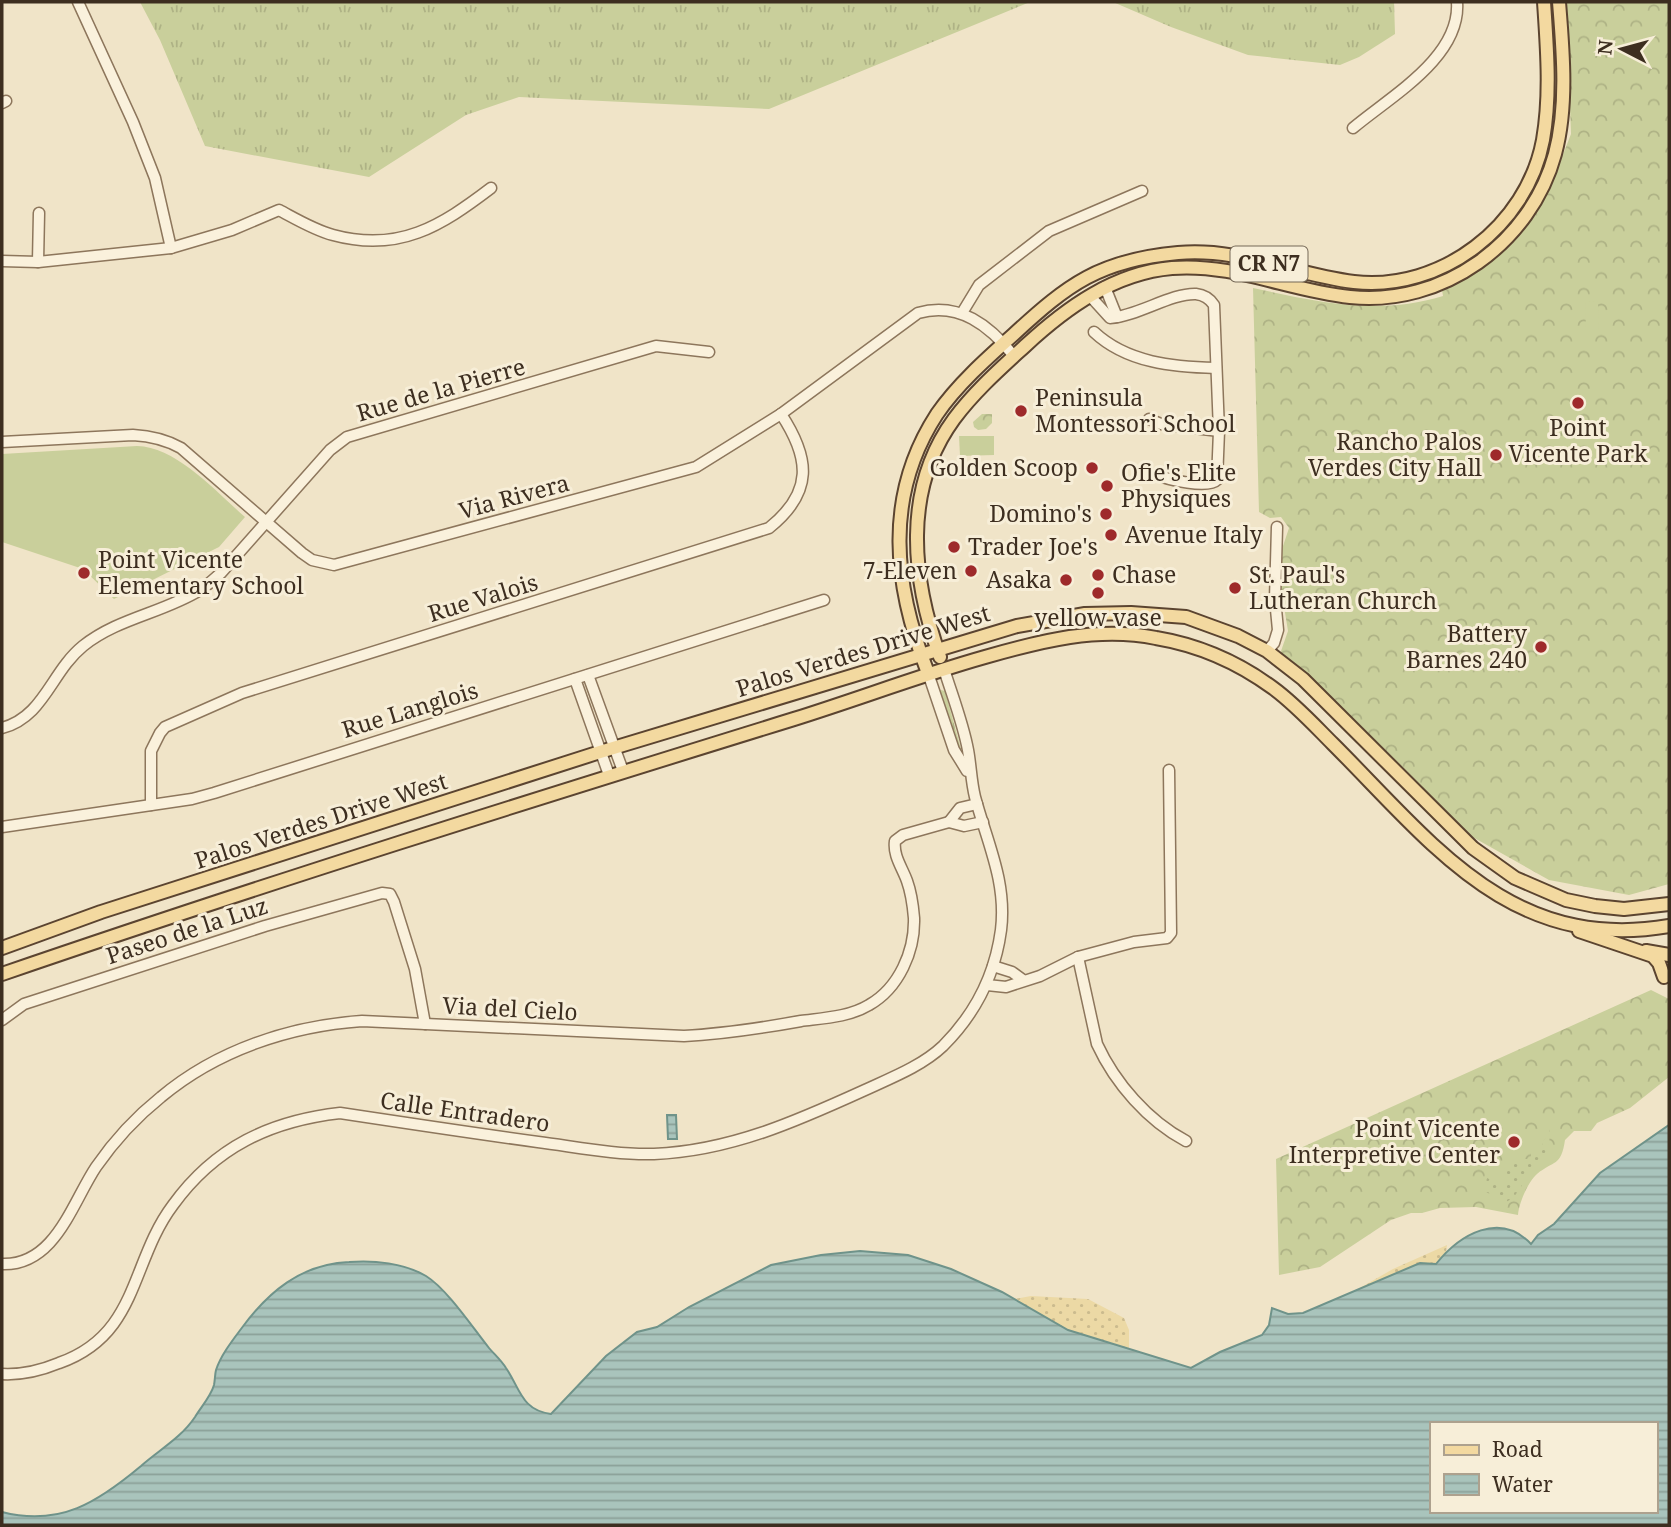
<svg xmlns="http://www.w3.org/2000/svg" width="1671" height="1527" viewBox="0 0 1671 1527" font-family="'Noto Serif',serif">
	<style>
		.grass { fill: url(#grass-tufts) }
		.forest { fill: url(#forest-crowns) }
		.sand { fill: url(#sand-dots) }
		.garden { fill: url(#garden-dots) }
		.pitch { fill: #c9cf9b }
		.water { fill: url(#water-rules); stroke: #6f938a; stroke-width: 2; fill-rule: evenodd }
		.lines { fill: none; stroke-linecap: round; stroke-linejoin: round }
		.minor-casing { stroke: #8d765c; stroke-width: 13 }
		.major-casing { stroke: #5b4430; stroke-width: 16 }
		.minor { stroke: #faf1dc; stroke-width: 10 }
		.major { stroke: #f3d9a0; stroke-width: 12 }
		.poi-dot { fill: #9e2a2b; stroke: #f7eed8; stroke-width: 2.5 }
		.labels { text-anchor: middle; stroke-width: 6; stroke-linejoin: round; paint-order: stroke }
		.shield { fill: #f7eed8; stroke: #756857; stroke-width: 2 }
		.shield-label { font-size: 21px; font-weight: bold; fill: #3d2e20 }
		.street-label { font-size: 23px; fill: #3d2e20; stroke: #f7eed8 }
		.poi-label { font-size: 23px; fill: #3d2e20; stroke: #f7eed8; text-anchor: start }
	</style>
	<defs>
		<pattern id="grass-tufts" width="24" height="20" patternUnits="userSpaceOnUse" patternTransform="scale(1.75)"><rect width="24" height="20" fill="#c9cf9b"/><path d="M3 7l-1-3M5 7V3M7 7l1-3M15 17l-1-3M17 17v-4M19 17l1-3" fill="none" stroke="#aeb285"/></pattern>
		<pattern id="forest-crowns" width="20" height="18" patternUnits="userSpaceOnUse" patternTransform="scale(1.75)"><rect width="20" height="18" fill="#c9cf9b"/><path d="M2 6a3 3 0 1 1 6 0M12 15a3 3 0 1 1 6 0" fill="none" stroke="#aeb285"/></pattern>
		<pattern id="sand-dots" width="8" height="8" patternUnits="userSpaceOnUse" patternTransform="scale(1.75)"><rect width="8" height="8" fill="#ecd9a5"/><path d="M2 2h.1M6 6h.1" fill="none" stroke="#cbbb8e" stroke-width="1.8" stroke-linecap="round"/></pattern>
		<pattern id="garden-dots" width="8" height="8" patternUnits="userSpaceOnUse" patternTransform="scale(1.75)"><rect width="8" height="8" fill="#c9cf9b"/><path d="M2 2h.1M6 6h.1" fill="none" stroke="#aeb285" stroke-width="1.8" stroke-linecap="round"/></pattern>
		<pattern id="water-rules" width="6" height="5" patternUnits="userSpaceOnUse" patternTransform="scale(1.75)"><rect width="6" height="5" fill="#a9c4bc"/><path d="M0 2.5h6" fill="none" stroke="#8ba098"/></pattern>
	</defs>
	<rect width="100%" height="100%" fill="#f0e4c8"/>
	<g class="grass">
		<path d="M140 2H1030L769 109 519 97 466 115 369 177 205 146 160 40Z"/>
		<path d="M1113 2H1394L1395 34 1359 57 1340 65 1248 55 1171 27Z"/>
		<path d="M941 690 945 691 964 760 962 761 939 691Z"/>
	</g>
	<g class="forest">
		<path d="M1566 2H1669V884L1629 895 1549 880 1469 835 1354 720 1282 655 1281 651 1288 631 1281 588 1280 555 1289 528 1281 517 1270 518 1259 512 1253 288C1318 302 1378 316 1443 296L1442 290 1479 271 1506 248 1531 219 1551 185 1571 134Z"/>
		<path d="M982 414H992V423L986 429 978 430 974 427 973 422Z"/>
		<path d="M1651 990 1669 999V1077L1630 1108 1597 1123 1591 1131H1574L1565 1140C1561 1167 1554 1160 1537 1174 1528 1182 1519 1203 1518 1215L1476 1207 1440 1208 1422 1213H1411L1391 1220 1320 1267 1279 1275 1276 1159Z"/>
	</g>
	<g class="sand">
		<path d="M1447 1245 1446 1252 1436 1264 1420 1263 1351 1293 1393 1269Z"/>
		<path d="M1031 1296 1088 1299 1124 1318 1129 1330V1348L1068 1330 1014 1299Z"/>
	</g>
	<path class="garden" d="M1544 1129H1549C1553 1151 1538 1162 1527 1178 1520 1187 1517 1197 1506 1202L1484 1191 1487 1178 1501 1184 1505 1181 1507 1175 1504 1168 1509 1163H1521L1525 1159H1531V1153H1537V1147H1543V1141L1548 1136Z"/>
	<g class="pitch">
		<path d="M1598 301 1599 330H1586L1585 302Z"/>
		<path d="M959 436H994V455L960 456Z"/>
		<path d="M137 446C177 447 216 492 245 517L219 547 114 599 83 569 2 542V454Z"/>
	</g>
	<g class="water">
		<path d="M667 1115H676L677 1139H668Z"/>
		<path d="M1669 1125V1525H2V1512C60 1527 98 1502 141 1466 159 1450 181 1438 195 1417 201 1407 211 1396 214 1385 215 1380 215 1374 216 1370 221 1355 232 1341 241 1329 268 1292 301 1264 349 1262 374 1260 404 1263 426 1276 447 1289 473 1328 489 1348 494 1354 501 1360 506 1368 520 1388 521 1410 551 1414L606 1356 637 1332 657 1327 689 1307 771 1265 821 1255 860 1251 908 1255 951 1269 1002 1292 1068 1330 1191 1368 1220 1352 1262 1335 1269 1325 1272 1308 1288 1314 1303 1313 1420 1263 1436 1264C1460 1234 1500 1211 1531 1244L1538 1235 1554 1224 1600 1173ZM1431 1424H1655V1511H1431Z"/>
	</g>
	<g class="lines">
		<g class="minor-casing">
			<g id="minor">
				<path d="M78 2 133 122 155 178 171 248"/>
				<path d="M2 103 6 101"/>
				<path d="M1353 128C1391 96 1461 57 1457 2"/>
				<path d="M2 261 38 262 171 248 232 230 279 210C296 219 314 230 333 235 399 253 441 226 491 188"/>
				<path d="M38 262 39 213"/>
				<path d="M1105 287 1117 317"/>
				<path d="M1090 296 1110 318C1138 316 1171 293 1196 294 1205 295 1210 299 1214 305L1219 431 1217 480C1208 489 1168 480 1155 474"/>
				<path d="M962 313 979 285 1049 231 1142 191"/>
				<path d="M1094 332C1127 363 1174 367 1216 368"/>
				<path d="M1149 419 1161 424 1219 431"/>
				<path d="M2 442 133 435C151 436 165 439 181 448L302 553 312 560 334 565 696 467 781 414 918 313C959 301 990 326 1014 356"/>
				<path d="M1267 651 1274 643 1278 630 1275 599 1277 527"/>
				<path d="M928 673 954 750 967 771"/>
				<path d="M588 675 623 771"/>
				<path d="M575 679 609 775"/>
				<path d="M2 728C44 717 51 672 83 646 118 618 163 613 200 590 208 585 214 579 221 573L330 450 347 437 656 346 709 352"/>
				<path d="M151 805V751L160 733 165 727 242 693 769 528C814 492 810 458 781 414"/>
				<path d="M949 822 960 808 977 804"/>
				<path d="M2 827 192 799 214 793 824 600"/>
				<path d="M1078 957 1097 1044C1115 1083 1148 1121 1186 1141"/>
				<path d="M993 966 1012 972 1023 980"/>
				<path d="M987 985 1006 987 1040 976 1078 957 1134 942 1167 938 1171 933 1169 770"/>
				<path d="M2 1020 24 1004 265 926 382 893 390 894 394 902 415 969 425 1024"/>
				<path d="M2 1264C55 1266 72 1203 96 1167 114 1141 136 1117 161 1097 217 1050 290 1026 362 1021L684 1036C724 1034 762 1028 801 1021 824 1018 849 1017 869 1005 899 988 915 951 914 918 913 906 911 892 907 881 902 867 893 856 895 841L903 835 949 822 964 826 983 822"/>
				<path d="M2 1374C20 1375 42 1370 59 1363 139 1335 130 1262 173 1205 215 1147 270 1121 340 1113 406 1123 472 1133 538 1142 577 1147 615 1155 654 1154 730 1151 797 1121 865 1090 891 1078 922 1066 943 1046 975 1014 995 975 1001 930 1007 882 987 842 975 797 971 781 971 766 968 750 963 723 952 695 944 669"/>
			</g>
		</g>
		<g class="major-casing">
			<g id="major">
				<path d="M940 657C912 579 902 490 954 419 975 391 1000 369 1025 346 1066 308 1114 273 1172 268 1234 263 1290 291 1350 297 1442 307 1531 243 1555 154 1568 106 1563 51 1559 2"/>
				<path d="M928 673C894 586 883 497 937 414 957 385 986 359 1013 335 1068 284 1100 260 1178 253 1238 247 1295 275 1354 282 1441 292 1527 226 1543 140 1551 95 1547 47 1544 2"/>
				<path d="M1579 931 1653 956 1659 963 1664 977"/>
				<path d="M2 948 101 912 600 752 1017 626 1085 614 1131 613 1186 617 1238 636 1267 651 1303 679 1473 848 1515 878 1566 900 1595 906 1624 909 1669 904"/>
				<path d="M1646 951 1669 955"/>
				<path d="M2 974C264 884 529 801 794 719 858 699 921 675 985 657 1041 641 1098 626 1156 638 1198 645 1239 663 1273 688 1295 704 1314 725 1333 744 1432 843 1511 953 1669 926"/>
			</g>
		</g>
		<use href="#minor" class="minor"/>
		<use href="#major" class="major"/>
	</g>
	<g class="poi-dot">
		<circle cx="1578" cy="403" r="7"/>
		<circle cx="1021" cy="411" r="7"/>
		<circle cx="1496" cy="455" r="7"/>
		<circle cx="1092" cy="468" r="7"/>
		<circle cx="1107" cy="486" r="7"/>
		<circle cx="1106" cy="514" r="7"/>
		<circle cx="1111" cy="535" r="7"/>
		<circle cx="954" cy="547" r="7"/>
		<circle cx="971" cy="571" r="7"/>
		<circle cx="84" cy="573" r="7"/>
		<circle cx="1098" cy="575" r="7"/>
		<circle cx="1066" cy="580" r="7"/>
		<circle cx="1235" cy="588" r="7"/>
		<circle cx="1098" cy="593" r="7"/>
		<circle cx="1541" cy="647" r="7"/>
		<circle cx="1514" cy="1142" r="7"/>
	</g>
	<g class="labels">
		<rect class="shield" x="1230.5" y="246.5" width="77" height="35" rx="5"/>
		<g class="shield-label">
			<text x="1269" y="271">CR N7</text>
		</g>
		<g class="street-label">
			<text transform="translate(441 390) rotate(-16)" y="8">Rue de la Pierre</text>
			<text transform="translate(514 497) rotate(-15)" y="8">Via Rivera</text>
			<text transform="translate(483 598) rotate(-17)" y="8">Rue Valois</text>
			<text transform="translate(863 651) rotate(-17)" y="8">Palos Verdes Drive West</text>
			<text transform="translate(410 710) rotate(-17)" y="8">Rue Langlois</text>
			<text transform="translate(321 821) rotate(-18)" y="8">Palos Verdes Drive West</text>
			<text transform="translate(187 931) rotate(-18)" y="8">Paseo de la Luz</text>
			<text transform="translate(510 1009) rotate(3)" y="8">Via del Cielo</text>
			<text transform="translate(465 1112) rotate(8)" y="8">Calle Entradero</text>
		</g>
		<g class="poi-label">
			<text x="1035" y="406">Peninsula<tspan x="1035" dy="26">Montessori School</tspan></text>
			<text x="1578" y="436" text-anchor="middle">Point<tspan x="1578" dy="26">Vicente Park</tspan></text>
			<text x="1482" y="450" text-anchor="end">Rancho Palos<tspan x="1482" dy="26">Verdes City Hall</tspan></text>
			<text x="1078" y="476" text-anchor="end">Golden Scoop</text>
			<text x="1121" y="481">Ofie's Elite<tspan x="1121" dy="26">Physiques</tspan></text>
			<text x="1092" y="522" text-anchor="end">Domino's</text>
			<text x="1125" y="543">Avenue Italy</text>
			<text x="968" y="555">Trader Joe's</text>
			<text x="98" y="568">Point Vicente<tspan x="98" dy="26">Elementary School</tspan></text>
			<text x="957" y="579" text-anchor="end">7-Eleven</text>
			<text x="1112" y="583">Chase</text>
			<text x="1249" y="583">St. Paul's<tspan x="1249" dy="26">Lutheran Church</tspan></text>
			<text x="1052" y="588" text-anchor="end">Asaka</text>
			<text x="1098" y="626" text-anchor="middle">yellow vase</text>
			<text x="1527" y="642" text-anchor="end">Battery<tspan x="1527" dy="26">Barnes 240</tspan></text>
			<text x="1500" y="1137" text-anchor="end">Point Vicente<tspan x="1500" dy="26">Interpretive Center</tspan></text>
		</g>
	</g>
	<rect width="1671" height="1527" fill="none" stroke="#3d2e20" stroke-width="7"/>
	<rect x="1430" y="1422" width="228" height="91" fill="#f7eed8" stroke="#ada18e" stroke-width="2"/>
	<rect x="1444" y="1445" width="35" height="10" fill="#f3d9a0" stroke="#ada18e" stroke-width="2"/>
	<text x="1492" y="1457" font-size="21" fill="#3d2e20">Road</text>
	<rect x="1444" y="1474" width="35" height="21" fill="url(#water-rules)" stroke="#ada18e" stroke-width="2"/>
	<text x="1492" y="1492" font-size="21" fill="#3d2e20">Water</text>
	<g transform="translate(1622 49) rotate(276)" stroke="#f7eed8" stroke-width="5" paint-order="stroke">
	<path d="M0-5L12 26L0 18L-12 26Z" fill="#3d2e20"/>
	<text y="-10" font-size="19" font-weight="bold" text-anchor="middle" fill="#3d2e20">N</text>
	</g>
</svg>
